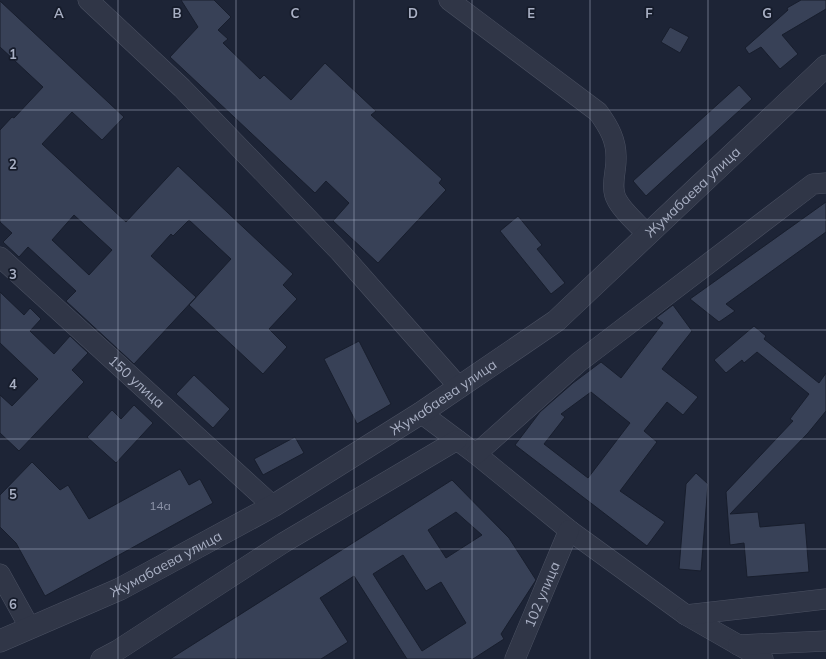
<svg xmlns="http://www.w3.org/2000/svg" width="826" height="659" viewBox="0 0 826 659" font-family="Mulish,sans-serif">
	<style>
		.building { fill: #384157; stroke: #181e2d; fill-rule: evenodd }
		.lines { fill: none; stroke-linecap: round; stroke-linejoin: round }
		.minor-casing { stroke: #4b5162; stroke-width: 21 }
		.tertiary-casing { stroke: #4b5162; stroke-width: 23 }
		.minor { stroke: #303647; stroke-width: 20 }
		.tertiary { stroke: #303647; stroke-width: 22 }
		.grid { fill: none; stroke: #a9b0c4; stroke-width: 1; stroke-opacity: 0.55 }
		.labels { text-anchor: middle; stroke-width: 3.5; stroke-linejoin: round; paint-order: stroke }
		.number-label { font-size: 12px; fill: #8d94a9 }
		.street-label { font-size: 14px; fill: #a9b0c4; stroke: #161c2b }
		.grid-label { font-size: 13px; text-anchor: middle; font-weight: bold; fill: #a9b0c4; stroke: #161c2b; stroke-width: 3.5; stroke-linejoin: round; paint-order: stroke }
	</style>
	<rect width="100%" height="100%" fill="#1d2436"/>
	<g class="building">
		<path d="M181 0H214L231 17 218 30 228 39 223 43 260 79 264 75 291 100 325 63 376 111 371 115 442 179 439 183 446 190 378 263 333 221 349 203 326 181 315 193 170 57 198 27Z"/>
		<path d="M801 0H826V9L782 35 798 54 780 69 761 47 749 54 745 48 788 10 787 8Z"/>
		<path d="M0 1 124 117 102 140 72 112 42 144 126 222 178 166 293 274 283 285 297 299 269 329 287 347 263 374 189 305 231 259 189 220 173 236 171 234 151 256 196 297 134 364 66 301 76 291 28 247 19 257 3 242 12 233 0 222V130L12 117 14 118 43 87 0 47ZM74 215 112 250 89 275 52 240Z"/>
		<path d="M670 27 689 37 680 53 661 42Z"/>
		<path d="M739 85 752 99 646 196 633 181Z"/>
		<path d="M826 202V232L726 304 735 311 719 322 690 299Z"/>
		<path d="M518 216 542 245 537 249 565 283 551 294 500 231Z"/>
		<path d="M0 292 24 315 30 308 41 319 30 331 54 354 70 336 88 353 72 370 84 382 19 451 0 433V395L12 406 38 379 0 343Z"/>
		<path d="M673 305 692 331 662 369 698 397 683 415 667 402 644 431 657 442 620 491 665 522 647 546 515 445 540 412 573 383 601 362 621 378 663 323 656 318ZM591 392 630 423 588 478 544 444 565 417 561 414Z"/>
		<path d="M754 326 766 336 764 339 819 383 826 373V411L808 433 730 514 758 512 760 527 805 523 809 572 747 577 744 543 730 545 726 492 793 421 790 419 809 394 757 352 744 363 742 360 726 373 714 360Z"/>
		<path d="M359 341 391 404 357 424 324 359Z"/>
		<path d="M194 375 230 409 213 428 176 394Z"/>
		<path d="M134 405 153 423 116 463 87 437 112 410 121 419Z"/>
		<path d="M295 437 304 453 263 475 254 459Z"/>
		<path d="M32 462 60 490 68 485 89 519 180 469 189 485 200 479 213 503 45 596 16 543 0 527V495Z"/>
		<path d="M696 473 708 484 701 571 679 569 686 484Z"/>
		<path d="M452 480 509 538 536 580 501 634 504 639 473 659H407L354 576 320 598 348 642 321 659H170ZM456 512 482 535 446 558 428 530ZM403 555 426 591 441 582 466 623 422 651 373 574Z"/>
	</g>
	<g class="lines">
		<g class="minor-casing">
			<g id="minor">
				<path d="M88 0 182 88 340 252 459 387"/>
				<path d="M449 0 598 112C609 127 617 141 616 160 616 173 610 188 617 200 623 212 639 225 648 235"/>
				<path id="s1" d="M0 257 273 506"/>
				<path d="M421 413 476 454 569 530 686 615 763 659"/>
				<path d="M476 454 579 362 813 184 826 183"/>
				<path d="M0 574 30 628"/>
				<path d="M686 615 826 599"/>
				<path d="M738 645 826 641"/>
				<path d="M101 659 118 650 283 543 457 440"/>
				<path id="s2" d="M515 659 569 530"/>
			</g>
		</g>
		<g class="tertiary-casing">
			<g id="tertiary">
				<path id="s3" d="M0 641 120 589 273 506 421 413 556 321 826 66"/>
			</g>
		</g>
		<use href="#minor" class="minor"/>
		<use href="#tertiary" class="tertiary"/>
	</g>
	<path class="grid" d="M118 0V659M236 0V659M354 0V659M472 0V659M590 0V659M708 0V659M0 110H826M0 220H826M0 330H826M0 439H826M0 549H826"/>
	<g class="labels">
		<g class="number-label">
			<text x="160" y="510">14а</text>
		</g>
		<g class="street-label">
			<text dy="5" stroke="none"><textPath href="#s3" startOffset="831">Жумабаева улица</textPath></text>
			<text dy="5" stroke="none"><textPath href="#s1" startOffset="185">150 улица</textPath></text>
			<text dy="5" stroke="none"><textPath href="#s3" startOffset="507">Жумабаева улица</textPath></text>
			<text dy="5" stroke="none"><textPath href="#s3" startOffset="183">Жумабаева улица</textPath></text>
			<text dy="5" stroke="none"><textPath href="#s2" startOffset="70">102 улица</textPath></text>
		</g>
	</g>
	<g class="grid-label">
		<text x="59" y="18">A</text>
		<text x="177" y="18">B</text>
		<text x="295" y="18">C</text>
		<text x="413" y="18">D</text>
		<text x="531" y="18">E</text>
		<text x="649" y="18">F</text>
		<text x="767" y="18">G</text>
		<text x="13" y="59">1</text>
		<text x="13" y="169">2</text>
		<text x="13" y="279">3</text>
		<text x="13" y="389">4</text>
		<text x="13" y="499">5</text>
		<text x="13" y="609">6</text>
	</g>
</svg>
